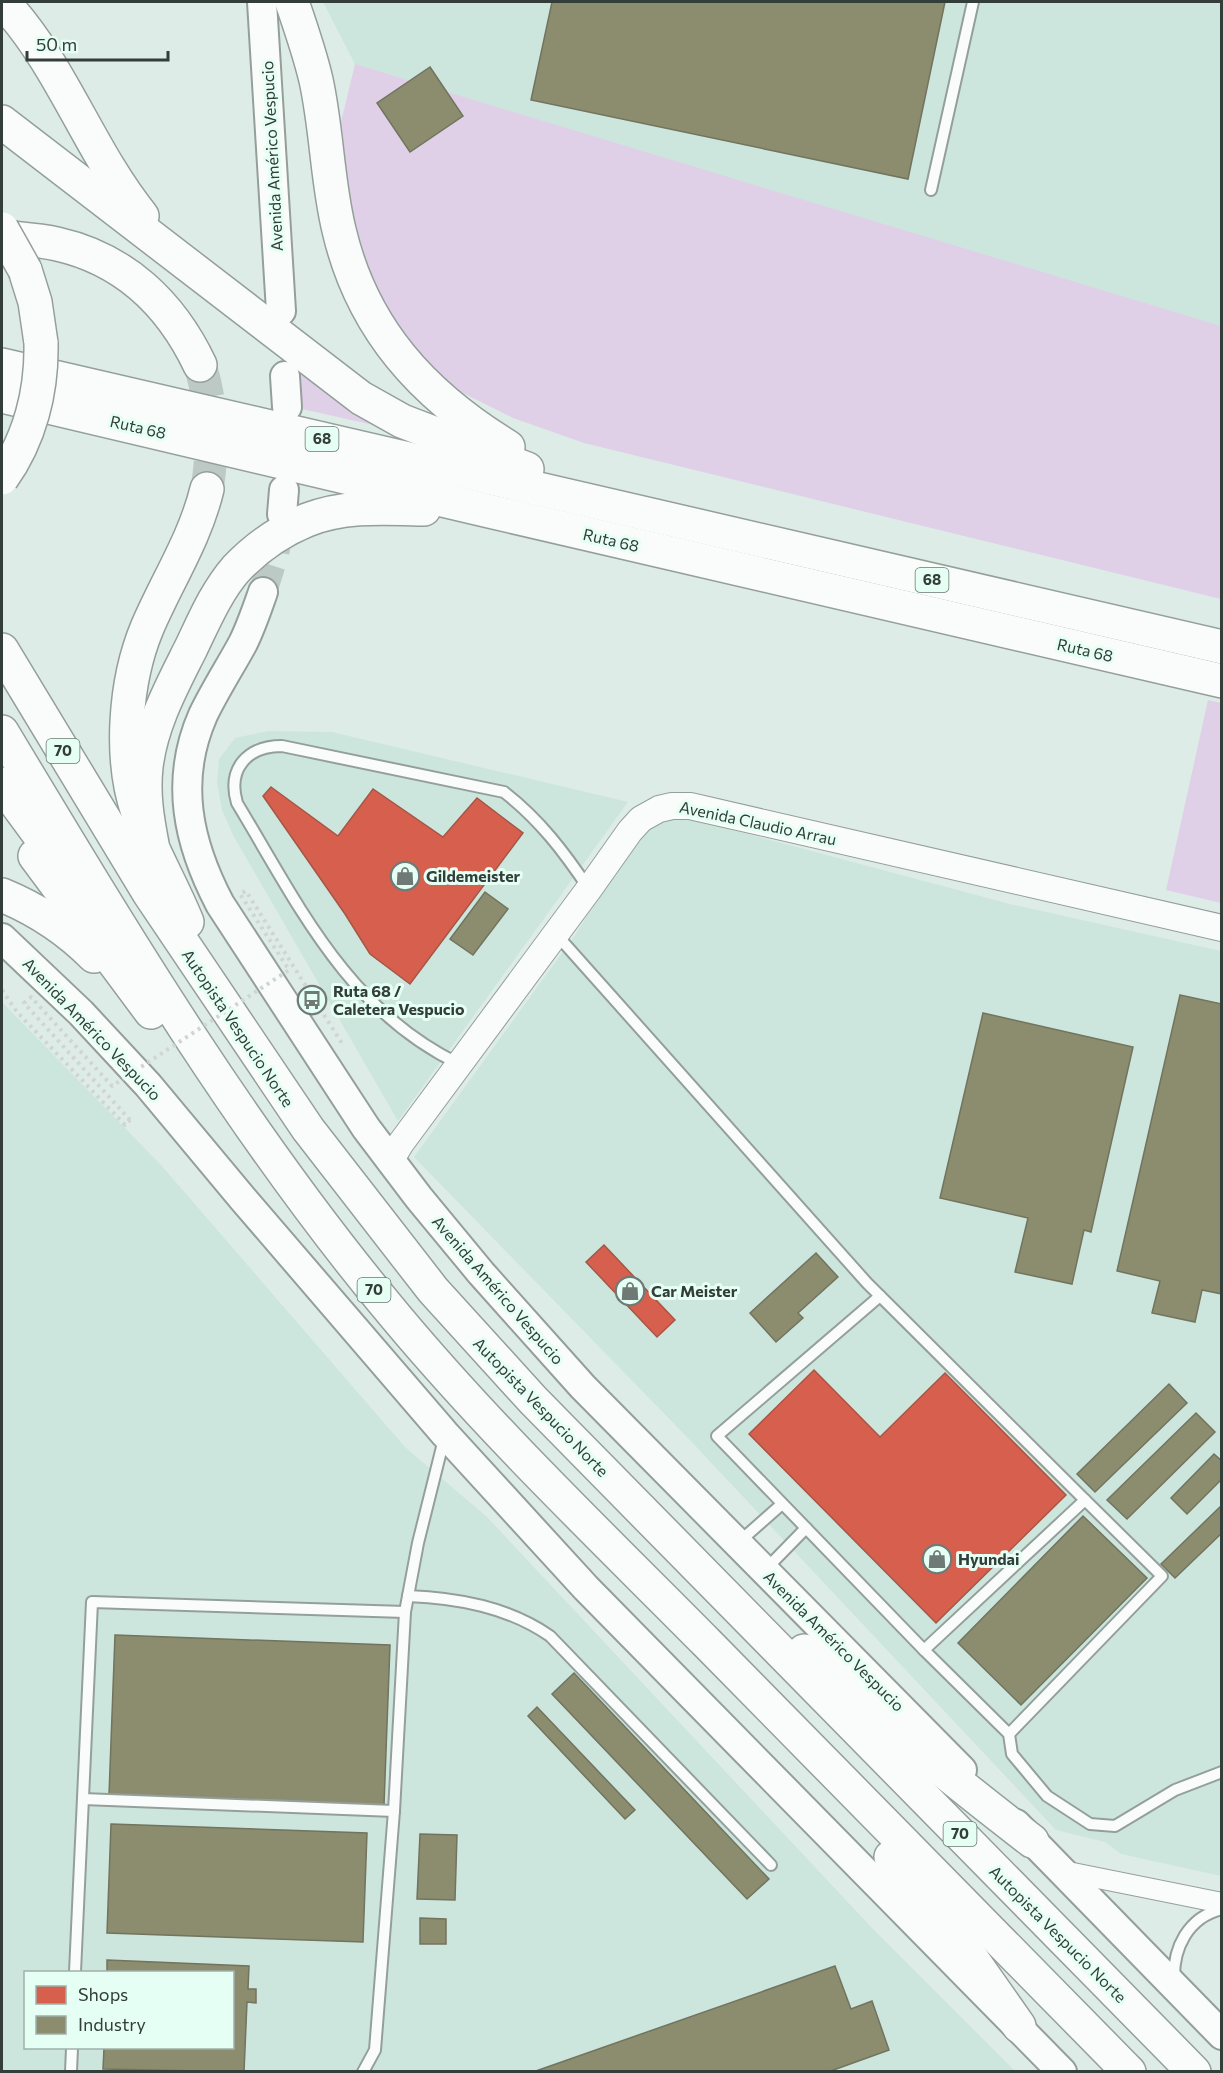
<svg xmlns="http://www.w3.org/2000/svg" width="1223" height="2073" viewBox="0 0 1223 2073" font-family="Commissioner,sans-serif">
	<style>
		.built { fill: #cde6dd; fill-rule: evenodd }
		.green { fill: #dfd0e8 }
		.shops { fill: #d6604d; stroke: #a55647; stroke-width: 1.5 }
		.industry { fill: #8c8c6e; stroke: #71745e; stroke-width: 1.5 }
		.lines { fill: none; stroke-linecap: round; stroke-linejoin: round }
		.secondary-tunnel { stroke: #bcc9c4; stroke-width: 28; stroke-dasharray: 28 14; stroke-linecap: butt }
		.motorway-tunnel { stroke: #bcc9c4; stroke-width: 33; stroke-dasharray: 33 16; stroke-linecap: butt }
		.service-casing { stroke: #949f9b; stroke-width: 14 }
		.minor-casing { stroke: #949f9b; stroke-width: 22 }
		.tertiary-casing { stroke: #949f9b; stroke-width: 28 }
		.secondary-casing { stroke: #949f9b; stroke-width: 32 }
		.motorway-casing { stroke: #949f9b; stroke-width: 36 }
		.path { stroke: #d0d5d3; stroke-width: 4; stroke-dasharray: 3 4.5; stroke-linecap: butt }
		.service { stroke: #fafcfb; stroke-width: 10 }
		.minor { stroke: #fafcfb; stroke-width: 20 }
		.tertiary { stroke: #fafcfb; stroke-width: 26 }
		.secondary { stroke: #fafcfb; stroke-width: 28 }
		.motorway { stroke: #fafcfb; stroke-width: 33 }
		.motorway-bridge-casing { stroke: #949f9b; stroke-width: 36; stroke-linecap: butt }
		.path-bridge { stroke: #d0d5d3; stroke-width: 4; stroke-dasharray: 3 4.5; stroke-linecap: butt }
		.motorway-bridge { stroke: #fafcfb; stroke-width: 33 }
		.labels { text-anchor: middle; stroke-width: 6; stroke-linejoin: round; paint-order: stroke }
		.shield { fill: #e5fff5; stroke: #687771; stroke-width: 1.5 }
		.shield-label { font-size: 15px; font-weight: bold; fill: #333d39 }
		.street-label { font-size: 16px; fill: #333d39; stroke: #e5fff5 }
		.poi-label { font-size: 16px; font-weight: bold; fill: #333d39; stroke: #e5fff5; text-anchor: start }
	</style>
	<rect width="100%" height="100%" fill="#deece7"/>
	<g class="built">
		<path d="M323 2H1221V335L351 136 355 64Z"/>
		<path d="M268 731 332 732 628 802 398 1121 233 835 222 810 217 783 219 759 235 738Z"/>
		<path d="M677 815 1010 904 1221 951V1876L1121 1854 1105 1842 1056 1830 686 1436 414 1157 575 935 642 827Z"/>
		<path d="M2 1002 161 1165 405 1447 487 1517 872 1928 1015 2071H2ZM26 1972H232V2048H26Z"/>
	</g>
	<g class="green">
		<path d="M355 64 1221 326V599L584 443 513 418 461 392 416 357 361 275 332 159Z"/>
		<path d="M301 368 396 430 302 409Z"/>
		<path d="M1208 700 1221 703V903L1166 890Z"/>
	</g>
	<g class="shops">
		<path d="M271 787 338 836 373 789 443 837 477 798 523 833 410 984 370 954 345 914 263 796Z"/>
		<path d="M604 1245 675 1320 657 1337 586 1262Z"/>
		<path d="M814 1370 880 1437 945 1373 1066 1495 936 1623 749 1434Z"/>
	</g>
	<g class="industry">
		<path d="M552 2H945L908 179 531 100Z"/>
		<path d="M430 67 463 116 410 152 377 103Z"/>
		<path d="M485 892 508 909 473 955 450 939Z"/>
		<path d="M1180 995 1222 1004V1294L1202 1290 1195 1322 1152 1313 1160 1281 1117 1271Z"/>
		<path d="M983 1013 1133 1047 1091 1232 1084 1230 1072 1284 1015 1272 1028 1218 940 1198Z"/>
		<path d="M816 1253 838 1277 798 1313 803 1318 776 1342 750 1313Z"/>
		<path d="M1169 1384 1187 1403 1095 1492 1077 1474Z"/>
		<path d="M1196 1413 1215 1432 1127 1519 1107 1500Z"/>
		<path d="M1214 1454 1222 1461V1479L1187 1514 1171 1498Z"/>
		<path d="M1222 1505V1533L1175 1578 1161 1564Z"/>
		<path d="M1083 1516 1147 1578 1021 1705 958 1643Z"/>
		<path d="M115 1635 390 1645 384 1805 109 1795Z"/>
		<path d="M574 1673 769 1879 747 1899 552 1694Z"/>
		<path d="M537 1707 635 1810 625 1819 528 1716Z"/>
		<path d="M111 1824 367 1833 363 1942 107 1933Z"/>
		<path d="M420 1834 457 1835 455 1900 417 1899Z"/>
		<path d="M420 1918 446 1919V1944H420Z"/>
		<path d="M107 1960 249 1966 248 1989H256V2003L247 2002 244 2072 103 2069 104 2048H232V1972H107Z"/>
		<path d="M835 1966 851 2009 872 2001 889 2050 828 2072H533Z"/>
	</g>
	<g class="lines">
		<path class="secondary-tunnel" d="M263 592 275 554 281 521"/>
		<path class="motorway-tunnel" d="M200 365C213 407 214 446 207 489"/>
		<g class="service-casing">
			<g id="service">
				<path d="M931 190 973 2"/>
				<path d="M556 934 867 1283 1085 1500 924 1650 1009 1734 1012 1754 1047 1796 1090 1824 1115 1826 1175 1790 1222 1772"/>
				<path d="M459 1064C347 1010 298 904 237 803 227 769 247 746 282 746L504 792C540 820 564 852 589 889"/>
				<path d="M880 1296 717 1436 924 1650"/>
				<path d="M739 1542 782 1504"/>
				<path d="M764 1571 806 1528"/>
				<path d="M408 1596C458 1598 508 1607 550 1636L771 1865"/>
				<path d="M1009 1734 1162 1576 1085 1500"/>
				<path d="M83 1799 394 1811"/>
				<path d="M75 1972 92 1602 405 1612"/>
				<path d="M1174 1980C1173 1948 1188 1917 1222 1909"/>
				<path d="M71 2072 72 2048"/>
				<path d="M363 2072 375 2050 394 1811 405 1612 418 1543 444 1439"/>
			</g>
		</g>
		<g class="minor-casing">
			<path id="minor" d="M1063 1871 1222 1903"/>
		</g>
		<g class="tertiary-casing">
			<path id="tertiary" d="M390 1161 401 1143 589 889 630 831 641 819 659 809 672 806H690L1222 928"/>
		</g>
		<g class="secondary-casing">
			<g id="secondary">
				<path d="M262 2 281 311"/>
				<path d="M285 376 287 407"/>
				<path d="M282 514 284 490"/>
				<path d="M263 592C257 609 251 627 243 643 230 667 215 690 203 715 174 781 188 843 220 904L366 1128 419 1198 481 1273 583 1387 962 1770"/>
				<path d="M2 938 81 1013 148 1085 243 1199 445 1434 586 1588 1062 2072"/>
				<path d="M1016 1824 1222 2035"/>
			</g>
		</g>
		<g class="motorway-casing">
			<g id="motorway">
				<path d="M3 2C62 65 88 149 142 216"/>
				<path d="M292 2C301 28 310 54 316 80 327 130 327 181 339 230 362 329 423 395 508 447"/>
				<path d="M2 122 361 398 402 421 527 469"/>
				<path d="M2 237C20 239 39 240 57 244 124 259 171 304 200 365"/>
				<path d="M25 270 35 302 41 343"/>
				<path d="M2 365 1222 647"/>
				<path d="M2 396 489 511 1222 681"/>
				<path d="M2 650 149 893 308 1129 433 1290 533 1400 1194 2072"/>
				<path d="M2 732C123 933 244 1136 396 1317 492 1432 602 1537 707 1643 848 1785 988 1929 1129 2072"/>
				<path d="M2 784 63 867"/>
				<path d="M152 844C147 818 143 794 146 767 151 724 172 686 191 648 204 621 216 592 236 569 256 548 280 531 307 520 345 505 384 508 424 509"/>
				<path d="M35 856 151 1012"/>
				<path d="M2 895C36 909 68 930 94 956"/>
				<path d="M187 922C172 885 151 850 138 813 119 758 125 681 147 628 167 581 195 539 207 489"/>
				<path d="M804 1651C837 1676 866 1704 897 1732 940 1770 987 1806 1032 1841"/>
				<path d="M891 1857 965 1949 1019 2026"/>
			</g>
		</g>
		<path class="path" d="M2 990 17 1012 125 1125 130 1120"/>
		<use href="#service" class="service"/>
		<use href="#minor" class="minor"/>
		<use href="#tertiary" class="tertiary"/>
		<use href="#secondary" class="secondary"/>
		<use href="#motorway" class="motorway"/>
		<g class="motorway-bridge-casing">
			<g id="motorway-bridge">
				<path d="M2 229 25 270"/>
				<path d="M2 478C30 439 42 391 41 343"/>
			</g>
		</g>
		<path class="path-bridge" d="M130 1120 24 1003 31 997 112 1086 289 970 240 894 246 891 343 1045"/>
		<use href="#motorway-bridge" class="motorway-bridge"/>
	</g>
	<defs>
		<g id="shop-ring" transform="scale(1.5)"><circle r="9.5" fill="#e5fff5" stroke="#6f7a76" stroke-width="1.5"/><path d="M-5-2.5h2.3a2.7 3.5 0 0 1 5.4 0H5L5.5 6h-11ZM-1.5-2.5h3a1.5 2.3 0 0 0-3 0Z" fill="#6f7a76"/></g>
		<g id="bus-ring" transform="scale(1.5)"><circle r="9.5" fill="#e5fff5" stroke="#6f7a76" stroke-width="1.5"/><path d="M-5-6H5V4H4V6H2V4H-2V6H-4V4H-5ZM-3.5-4V0h7V-4ZM-3.5 1.2v1.5H-2V1.2ZM2 1.2v1.5H3.5V1.2Z" fill="#6f7a76"/></g>
	</defs>
	<g fill-rule="evenodd">
		<use href="#shop-ring" x="405" y="876"/>
		<use href="#bus-ring" x="312" y="1000"/>
		<use href="#shop-ring" x="630" y="1291"/>
		<use href="#shop-ring" x="937" y="1559"/>
	</g>
	<g class="labels">
		<g class="shield">
			<rect x="305.5" y="427" width="33" height="24" rx="4.5"/>
			<rect x="915.5" y="568" width="33" height="24" rx="4.5"/>
			<rect x="46.5" y="739" width="33" height="24" rx="4.5"/>
			<rect x="357.5" y="1278" width="33" height="24" rx="4.5"/>
			<rect x="943.5" y="1822" width="33" height="24" rx="4.5"/>
		</g>
		<g class="shield-label">
			<text x="322" y="444">68</text>
			<text x="932" y="585">68</text>
			<text x="63" y="756">70</text>
			<text x="374" y="1295">70</text>
			<text x="960" y="1839">70</text>
		</g>
		<g class="street-label">
			<text transform="translate(272 156) rotate(-93)" y="6">Avenida Américo Vespucio</text>
			<text transform="translate(138 427) rotate(13)" y="6">Ruta 68</text>
			<text transform="translate(611 540) rotate(13)" y="6">Ruta 68</text>
			<text transform="translate(1085 650) rotate(13)" y="6">Ruta 68</text>
			<text transform="translate(758 823) rotate(12)" y="6">Avenida Claudio Arrau</text>
			<text transform="translate(238 1028) rotate(56)" y="6">Autopista Vespucio Norte</text>
			<text transform="translate(92 1029) rotate(46)" y="6">Avenida Américo Vespucio</text>
			<text transform="translate(498 1290) rotate(49)" y="6">Avenida Américo Vespucio</text>
			<text transform="translate(541 1407) rotate(46)" y="6">Autopista Vespucio Norte</text>
			<text transform="translate(834 1641) rotate(45)" y="6">Avenida Américo Vespucio</text>
			<text transform="translate(1058 1934) rotate(45)" y="6">Autopista Vespucio Norte</text>
		</g>
		<g class="poi-label">
			<text x="426" y="882">Gildemeister</text>
			<text x="333" y="997">Ruta 68 /<tspan x="333" dy="18">Caletera Vespucio</tspan></text>
			<text x="651" y="1297">Car Meister</text>
			<text x="958" y="1565">Hyundai</text>
		</g>
	</g>
	<rect width="1223" height="2073" fill="none" stroke="#333d39" stroke-width="6"/>
	<rect x="24" y="1971" width="210" height="78" fill="#e5fff5" stroke="#9eb1aa" stroke-width="1.5"/>
	<rect x="36" y="1986" width="30" height="18" fill="#d6604d" stroke="#9eb1aa" stroke-width="1.5"/>
	<text x="78" y="2001" font-size="18" fill="#333d39">Shops</text>
	<rect x="36" y="2016" width="30" height="18" fill="#8c8c6e" stroke="#9eb1aa" stroke-width="1.5"/>
	<text x="78" y="2031" font-size="18" fill="#333d39">Industry</text>
	<path d="M27 51v9h141v-9" fill="none" stroke="#333d39" stroke-width="3"/>
	<text x="36" y="51" font-size="18" fill="#333d39" stroke="#e5fff5" stroke-width="4.5" paint-order="stroke">50 m</text>
</svg>
